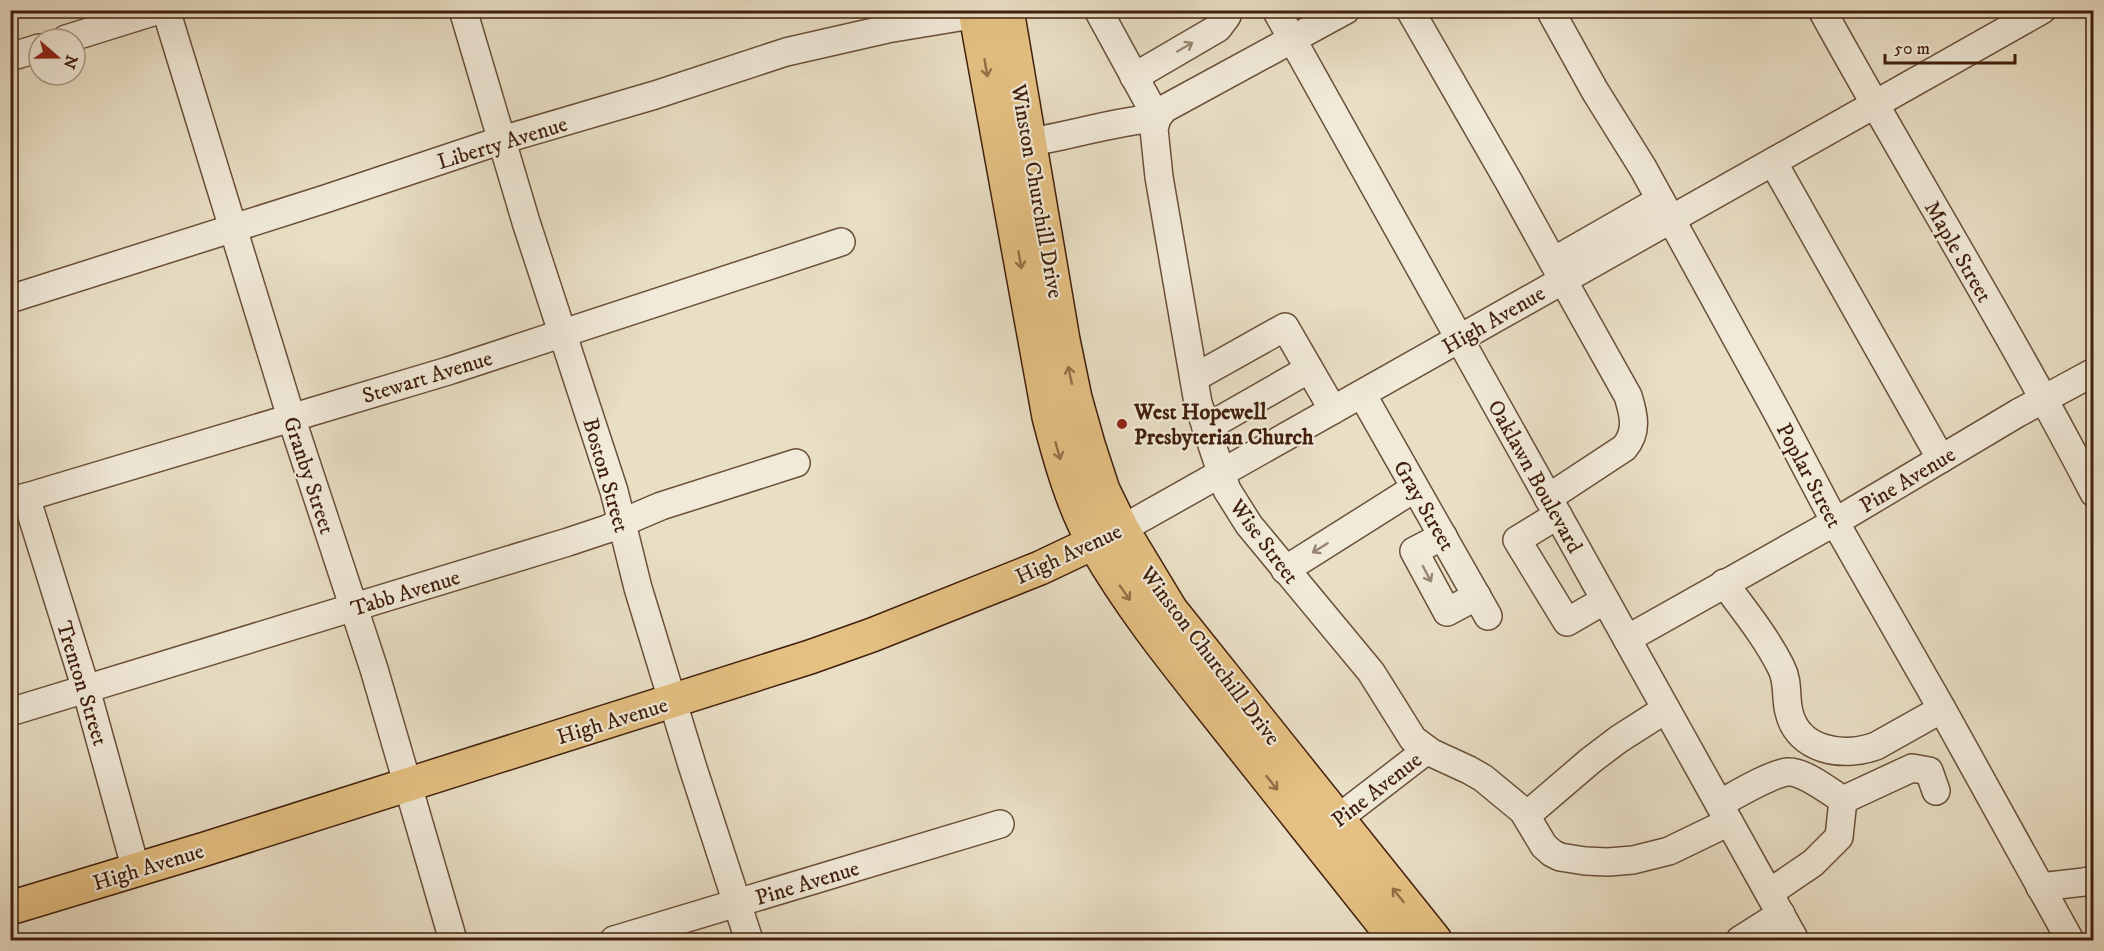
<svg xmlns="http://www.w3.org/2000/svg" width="2104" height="951" viewBox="0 0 2104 951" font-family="'IM FELL DW Pica',serif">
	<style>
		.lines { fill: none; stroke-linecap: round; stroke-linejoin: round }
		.minor-casing { stroke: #6a4f3a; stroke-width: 30 }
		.major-casing { stroke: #401f0c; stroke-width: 36 }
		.highway-casing { stroke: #401f0c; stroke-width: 36 }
		.minor { stroke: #f1ead9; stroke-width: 27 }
		.major { stroke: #e4c082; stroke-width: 33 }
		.highway { stroke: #e4c082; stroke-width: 33 }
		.oneway { stroke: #988472 }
		.oneway2 { stroke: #927047 }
		.poi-dot { fill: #8f2418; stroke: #f1ead9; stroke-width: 2 }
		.labels { text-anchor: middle; stroke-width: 4.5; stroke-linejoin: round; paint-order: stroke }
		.street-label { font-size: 22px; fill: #401f0c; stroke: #f1ead9 }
		.poi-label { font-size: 22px; font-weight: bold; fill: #401f0c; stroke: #f1ead9; text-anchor: start }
	</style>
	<rect width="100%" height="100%" fill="#e9dfc5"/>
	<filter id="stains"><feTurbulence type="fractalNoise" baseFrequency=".00333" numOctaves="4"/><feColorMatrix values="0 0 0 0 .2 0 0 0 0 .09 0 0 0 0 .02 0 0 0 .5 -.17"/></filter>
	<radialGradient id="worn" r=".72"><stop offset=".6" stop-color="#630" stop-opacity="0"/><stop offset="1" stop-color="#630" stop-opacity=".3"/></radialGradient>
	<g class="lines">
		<g class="minor-casing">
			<g id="minor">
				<path d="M166 10 291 417 374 669 453 940"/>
				<path d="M463 10 526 222 614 491 638 588 692 765 749 940"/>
				<path d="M1276 10 1795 940"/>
				<path d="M1346 10 1164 109 1157 118 1154 129 1159 177 1198 403 1227 490 1249 525 1371 672 1413 739 1432 753 1469 770 1483 778 1523 811 1544 846 1552 853 1560 857 1585 861 1608 862 1633 860 1669 851 1729 822"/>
				<path d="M1410 10 1509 182 1563 280"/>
				<path d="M1550 10 1595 91 1643 168 1778 414 1835 522 1942 709 2070 940"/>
				<path d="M1822 10C1911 172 2009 329 2094 493"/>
				<path d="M66 39 159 10"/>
				<path d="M10 57 39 48"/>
				<path d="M1134 77 1218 28 1227 16V10"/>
				<path d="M1029 142C1072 136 1114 121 1157 118L1098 10"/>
				<path d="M1773 162 1941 459"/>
				<path d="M10 299 325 199 502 140 655 95 786 52 887 29 996 11"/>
				<path d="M1194 378 1285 327 1333 410"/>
				<path d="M1362 394 1488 616"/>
				<path d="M1206 428 1309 369"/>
				<path d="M26 497 86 689 136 870"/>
				<path d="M1548 498 1624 448C1638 432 1634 415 1628 396L1563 280 1561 266 1564 255 1660 200"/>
				<path d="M10 502 448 371 841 242"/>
				<path d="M1558 515 1517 540 1567 622 1605 600"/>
				<path d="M1122 529 2042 10"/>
				<path d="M1443 536 1414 551 1447 612 1477 596"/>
				<path d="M1285 570 1415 488"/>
				<path d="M1724 583C1744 610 1766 637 1781 667 1789 682 1785 697 1789 712 1798 751 1843 758 1876 746L1942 709"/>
				<path d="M1627 639 1835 522 2018 413 2094 372"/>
				<path d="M10 712 568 542 607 529 661 506 796 463"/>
				<path d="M1719 804C1734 796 1772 773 1788 772 1804 771 1830 792 1843 800L1912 768 1929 771 1936 791"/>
				<path d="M1527 815 1590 761 1619 739 1666 709"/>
				<path d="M1323 830 1427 750"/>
				<path d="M2040 887 2084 882 2094 879"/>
				<path d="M1769 893 1813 863 1839 837 1843 800"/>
				<path d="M614 940 1000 824"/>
				<path d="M1740 940 1781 914"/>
			</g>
		</g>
		<g class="major-casing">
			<path id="major" d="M10 908 205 849 810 657 872 635 1040 568 1118 531"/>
		</g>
		<g class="highway-casing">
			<g id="highway">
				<path d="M975 10 1049 417C1060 460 1073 506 1095 545 1132 610 1180 668 1226 726 1283 797 1339 869 1396 940"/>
				<path d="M1007 10 1063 340 1075 398 1088 444 1103 490 1122 529 1171 610 1435 940"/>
			</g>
		</g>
		<use href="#minor" class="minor"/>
		<use href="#major" class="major"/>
		<use href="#highway" class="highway"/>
	</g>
	<defs><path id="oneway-shaft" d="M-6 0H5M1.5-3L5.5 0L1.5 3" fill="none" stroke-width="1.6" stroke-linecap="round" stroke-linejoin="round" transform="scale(1.5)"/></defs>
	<g class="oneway">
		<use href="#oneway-shaft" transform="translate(1185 47) rotate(-30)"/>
		<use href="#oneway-shaft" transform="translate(1320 548) rotate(148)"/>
		<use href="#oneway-shaft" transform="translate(1427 574) rotate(62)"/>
	</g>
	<g class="oneway2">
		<use href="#oneway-shaft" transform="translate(986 68) rotate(80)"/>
		<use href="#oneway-shaft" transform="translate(1020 260) rotate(80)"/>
		<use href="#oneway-shaft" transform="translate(1070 375) rotate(-102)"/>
		<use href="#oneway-shaft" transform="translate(1058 451) rotate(74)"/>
		<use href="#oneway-shaft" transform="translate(1125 593) rotate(55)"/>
		<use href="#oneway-shaft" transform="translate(1272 783) rotate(52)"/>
		<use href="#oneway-shaft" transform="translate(1398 895) rotate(-129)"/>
	</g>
	<circle class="poi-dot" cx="1122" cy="424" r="6"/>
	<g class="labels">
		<g class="street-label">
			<text transform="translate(502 142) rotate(-17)" y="8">Liberty Avenue</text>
			<text transform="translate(1038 191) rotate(80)" y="8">Winston Churchill Drive</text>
			<text transform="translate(1959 251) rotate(60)" y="8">Maple Street</text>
			<text transform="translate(1493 319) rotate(-30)" y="8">High Avenue</text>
			<text transform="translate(427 376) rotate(-17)" y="8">Stewart Avenue</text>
			<text transform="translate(310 475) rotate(72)" y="8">Granby Street</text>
			<text transform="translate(607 475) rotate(74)" y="8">Boston Street</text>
			<text transform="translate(1810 475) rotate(62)" y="8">Poplar Street</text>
			<text transform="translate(1536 476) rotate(61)" y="8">Oaklawn Boulevard</text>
			<text transform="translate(1907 479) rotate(-31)" y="8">Pine Avenue</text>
			<text transform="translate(1425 505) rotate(60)" y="8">Gray Street</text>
			<text transform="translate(1265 541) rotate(53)" y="8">Wise Street</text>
			<text transform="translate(1068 553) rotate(-25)" y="8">High Avenue</text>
			<text transform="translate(405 592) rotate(-17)" y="8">Tabb Avenue</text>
			<text transform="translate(1211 655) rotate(53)" y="8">Winston Churchill Drive</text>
			<text transform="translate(83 683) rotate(73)" y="8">Trenton Street</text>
			<text transform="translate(612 720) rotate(-17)" y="8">High Avenue</text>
			<text transform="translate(1376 789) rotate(-38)" y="8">Pine Avenue</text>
			<text transform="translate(148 866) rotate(-17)" y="8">High Avenue</text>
			<text transform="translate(807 882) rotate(-17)" y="8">Pine Avenue</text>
		</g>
		<g class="poi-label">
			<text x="1134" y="419">West Hopewell<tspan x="1134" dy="25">Presbyterian Church</tspan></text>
		</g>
	</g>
	<rect width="2104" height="951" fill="none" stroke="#e9dfc5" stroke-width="36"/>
	<rect x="12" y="12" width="2080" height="927" fill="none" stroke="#401f0c" stroke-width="3"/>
	<rect x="18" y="18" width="2068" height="915" fill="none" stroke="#401f0c" stroke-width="1.5"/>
	<g transform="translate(57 57) rotate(110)"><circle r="28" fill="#f1ead9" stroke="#aa9987" stroke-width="1.5"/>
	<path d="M0-4.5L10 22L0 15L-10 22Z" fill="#8f2418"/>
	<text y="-9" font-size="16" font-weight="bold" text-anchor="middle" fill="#401f0c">N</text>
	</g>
	<path d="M1885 54v9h130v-9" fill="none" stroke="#401f0c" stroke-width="3"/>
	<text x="1894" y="54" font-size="18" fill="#401f0c" stroke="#f1ead9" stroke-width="4.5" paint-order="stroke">50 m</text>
	<rect width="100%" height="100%" filter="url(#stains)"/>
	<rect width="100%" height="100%" fill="url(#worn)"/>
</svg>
